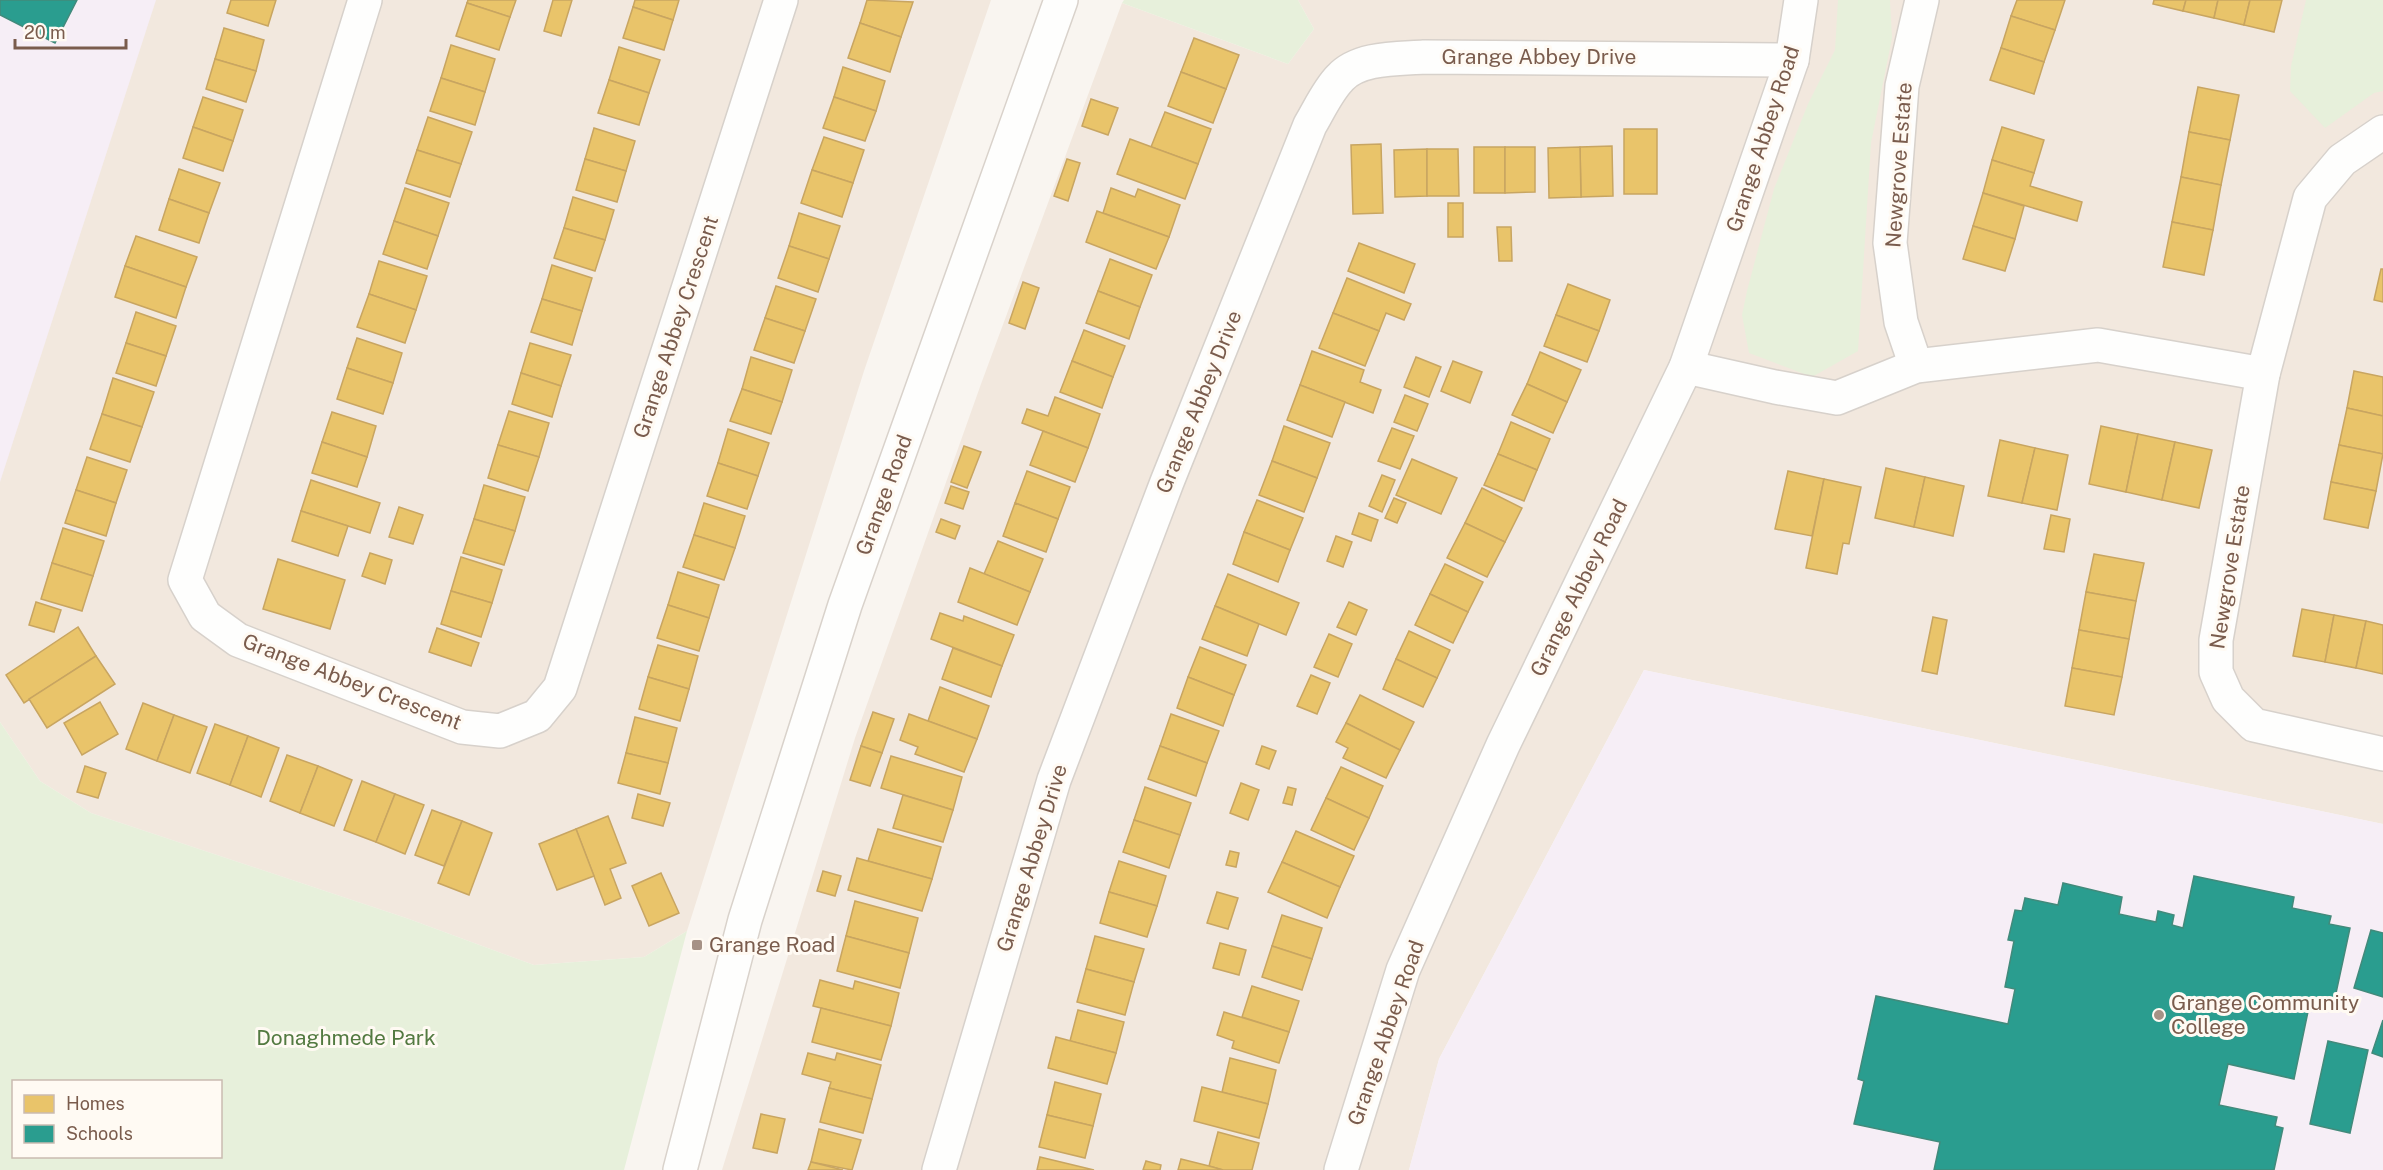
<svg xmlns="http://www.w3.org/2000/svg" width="2383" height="1170" viewBox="0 0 2383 1170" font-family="'Public Sans',sans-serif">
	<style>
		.residential { fill: #f2e8de }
		.education { fill: #f6eef6 }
		.green { fill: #e7f0db; fill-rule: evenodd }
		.homes { fill: #e9c46a; stroke: #c8a561; stroke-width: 1.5 }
		.schools { fill: #2a9d8f; stroke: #428a7b; stroke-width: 1.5 }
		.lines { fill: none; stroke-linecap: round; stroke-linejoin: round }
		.street-casing { stroke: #d7d1cb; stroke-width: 36 }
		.secondary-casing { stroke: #d9d2cb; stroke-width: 36 }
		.street { stroke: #fefefd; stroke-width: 33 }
		.secondary { stroke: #fefefd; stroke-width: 33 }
		.poi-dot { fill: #a69286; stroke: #fffaf3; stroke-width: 2 }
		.labels { text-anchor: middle; stroke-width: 6; stroke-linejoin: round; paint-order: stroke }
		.street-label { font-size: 21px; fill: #7a5c4d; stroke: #fffaf3 }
		.poi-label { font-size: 21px; fill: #7a5c4d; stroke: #fffaf3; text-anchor: start }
		.park-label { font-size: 21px; fill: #537a41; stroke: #fffaf3 }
	</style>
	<rect width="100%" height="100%" fill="#f9f5f0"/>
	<g class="residential">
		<path d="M0 0H991L864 371 687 931 644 957 534 965 409 919 91 813 40 781 0 722Z"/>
		<path d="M1298 0H2383V824L1644 670 1439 1059 1409 1170H722L855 738 981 384 1122 3 1288 64 1314 29Z"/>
	</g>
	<g class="education">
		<path d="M0 0H156L0 482Z"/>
		<path d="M1644 670 2383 824V1170H1409L1439 1059Z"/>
	</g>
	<g class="green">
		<path d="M1124 0H1298L1314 29 1288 64 1122 3Z"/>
		<path d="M1838 0H1890L1892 38 1871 143 1858 351 1812 377 1749 353 1742 315 1747 291 1774 189 1808 104 1835 50Z"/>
		<path d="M2306 0H2383V91L2374 93 2325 128 2290 91 2291 66Z"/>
		<path d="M0 722 40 781 91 813 409 919 534 965 644 957 687 931 624 1170H0ZM14 1082H220V1156H14Z"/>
	</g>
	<g class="homes">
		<path d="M231 0H276L268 26 227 13Z"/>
		<path d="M468 0H516L510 17 467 3Z"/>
		<path d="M553 0H572L561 36 544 31Z"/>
		<path d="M635 0H679L673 20 633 7Z"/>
		<path d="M867 0 913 2 901 37 860 23Z"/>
		<path d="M2017 0H2065L2055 30 2011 16Z"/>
		<path d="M2154 0H2186L2183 11 2153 4Z"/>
		<path d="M2186 0H2218L2214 18 2183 11Z"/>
		<path d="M2218 0H2250L2244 25 2214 18Z"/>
		<path d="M2250 0H2282L2274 32 2244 25Z"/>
		<path d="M467 3 510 17 499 50 456 36Z"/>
		<path d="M633 7 673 20 664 50 623 38Z"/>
		<path d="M2011 16 2055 30 2044 62 2001 48Z"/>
		<path d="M860 23 901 37 890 72 848 58Z"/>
		<path d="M224 28 264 40 256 71 215 59Z"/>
		<path d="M1194 38 1239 55 1226 89 1181 72Z"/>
		<path d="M451 45 495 59 485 92 441 78Z"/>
		<path d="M619 47 660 60 649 93 609 80Z"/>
		<path d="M2001 48 2044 62 2034 94 1990 80Z"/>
		<path d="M215 59 256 71 246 102 206 89Z"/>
		<path d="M843 67 885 81 876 111 834 97Z"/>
		<path d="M1181 72 1226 89 1213 123 1168 106Z"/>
		<path d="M441 78 485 92 475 125 430 111Z"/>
		<path d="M609 80 649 93 639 125 598 113Z"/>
		<path d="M2198 87 2239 95 2230 140 2189 132Z"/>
		<path d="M203 97 243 110 233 141 193 127Z"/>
		<path d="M834 97 876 111 865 141 823 128Z"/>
		<path d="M1091 99 1118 108 1108 135 1082 126Z"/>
		<path d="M1165 112 1211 129 1198 164 1151 147Z"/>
		<path d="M428 117 472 132 461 164 417 150Z"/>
		<path d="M193 127 233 141 223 171 183 158Z"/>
		<path d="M2002 127 2044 140 2034 173 1992 160Z"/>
		<path d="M594 128 635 141 626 171 585 159Z"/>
		<rect x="1624" y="129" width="33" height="65"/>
		<path d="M2189 132 2230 140 2221 185 2181 177Z"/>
		<path d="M824 137 864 150 853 183 812 170Z"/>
		<path d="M1130 139 1198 164 1185 199 1117 174Z"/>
		<path d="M1381 144 1383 213 1353 214 1351 145Z"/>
		<path d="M1612 146 1613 196 1581 197 1580 147Z"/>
		<rect x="1474" y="147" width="31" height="46"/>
		<path d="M1505 147H1535V192L1505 193Z"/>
		<path d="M1580 147 1581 197 1549 198 1548 148Z"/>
		<path d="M1427 149V196L1395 197 1394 150Z"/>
		<path d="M1427 149H1458L1459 196H1427Z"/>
		<path d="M417 150 461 164 450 197 406 183Z"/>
		<path d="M585 159 626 171 617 202 576 190Z"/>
		<path d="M1067 159 1080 163 1068 201 1054 196Z"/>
		<path d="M1992 160 2034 173 2030 186 2082 202 2077 221 1983 193Z"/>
		<path d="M179 169 220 183 209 213 169 199Z"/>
		<path d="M812 170 853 183 842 217 801 203Z"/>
		<path d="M2181 177 2221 185 2213 230 2172 222Z"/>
		<path d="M405 188 449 203 438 236 394 221Z"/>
		<path d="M1111 188 1135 197 1138 189 1180 205 1169 237 1103 213Z"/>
		<path d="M1983 193 2024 206 2015 239 1973 226Z"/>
		<path d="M573 197 614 210 605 240 564 228Z"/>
		<path d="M169 199 209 213 199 243 159 230Z"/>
		<rect x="1448" y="203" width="15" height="34"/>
		<path d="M1097 211 1169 237 1156 269 1086 242Z"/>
		<path d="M799 213 840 226 829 259 789 246Z"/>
		<path d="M394 221 438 236 427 269 383 254Z"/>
		<path d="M2172 222 2213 230 2204 275 2163 267Z"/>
		<path d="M1973 226 2015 239 2005 271 1963 259Z"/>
		<path d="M1497 227H1511L1512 261H1499Z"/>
		<path d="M564 228 605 240 595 271 554 258Z"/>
		<path d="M136 236 197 257 186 287 125 266Z"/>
		<path d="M1359 243 1415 264 1404 293 1348 271Z"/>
		<path d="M789 246 829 259 818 292 778 278Z"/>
		<path d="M1110 259 1152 275 1140 307 1098 291Z"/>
		<path d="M379 261 427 276 416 310 369 294Z"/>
		<path d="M552 265 592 278 582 311 542 299Z"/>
		<path d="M125 266 186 287 176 318 115 297Z"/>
		<path d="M2381 269H2383V302L2374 300Z"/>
		<path d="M1347 278 1411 304 1404 320 1386 313 1379 331 1333 313Z"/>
		<path d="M1023 282 1039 288 1025 329 1009 323Z"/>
		<path d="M1568 284 1610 300 1599 331 1556 315Z"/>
		<path d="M776 286 816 299 805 331 765 318Z"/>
		<path d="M1098 291 1140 307 1129 339 1086 323Z"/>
		<path d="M369 294 416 310 405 343 357 327Z"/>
		<path d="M542 299 582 311 572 345 531 332Z"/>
		<path d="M136 312 176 326 166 356 126 343Z"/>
		<path d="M1333 313 1379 331 1365 366 1319 348Z"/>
		<path d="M1556 315 1599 331 1587 362 1544 346Z"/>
		<path d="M765 318 805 331 794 363 754 350Z"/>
		<path d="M1084 330 1125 346 1113 377 1072 361Z"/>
		<path d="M357 338 402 353 393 383 347 368Z"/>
		<path d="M126 343 166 356 156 386 116 373Z"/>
		<path d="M530 343 571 355 561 386 521 373Z"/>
		<path d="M1312 351 1364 370 1360 382 1381 390 1373 413 1300 385Z"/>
		<path d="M1540 352 1581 370 1567 402 1527 384Z"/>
		<path d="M751 357 792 370 782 402 742 389Z"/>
		<path d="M1416 357 1441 367 1429 397 1404 387Z"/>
		<path d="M1072 361 1113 377 1102 408 1060 392Z"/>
		<path d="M1453 361 1482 372 1470 403 1441 391Z"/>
		<path d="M347 368 393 383 383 414 337 399Z"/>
		<path d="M2354 371 2383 377V416L2347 408Z"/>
		<path d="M521 373 561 386 552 417 512 404Z"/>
		<path d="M113 378 154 392 142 427 102 414Z"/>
		<path d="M1527 384 1567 402 1553 433 1512 415Z"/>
		<path d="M1300 385 1345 402 1332 437 1287 420Z"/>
		<path d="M742 389 782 402 771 434 730 421Z"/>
		<path d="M1405 395 1428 404 1417 431 1394 422Z"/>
		<path d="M1055 397 1100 414 1088 448 1022 423 1027 409 1048 416Z"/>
		<path d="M2347 408 2383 416V454L2339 445Z"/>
		<path d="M509 411 549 423 539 457 498 445Z"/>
		<path d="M332 412 376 426 367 457 322 442Z"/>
		<path d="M102 414 142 427 130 462 90 449Z"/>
		<path d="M1511 422 1550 439 1537 470 1498 454Z"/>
		<path d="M1284 426 1330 443 1317 478 1272 461Z"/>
		<path d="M2101 426 2138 434 2126 492 2089 484Z"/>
		<path d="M1392 428 1414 436 1400 469 1378 461Z"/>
		<path d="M728 429 769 443 758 476 718 463Z"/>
		<path d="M1043 431 1088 448 1075 482 1030 465Z"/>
		<path d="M2138 434 2175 442 2162 500 2126 492Z"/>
		<path d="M2000 440 2035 448 2022 503 1988 496Z"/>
		<path d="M322 442 367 457 357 487 312 473Z"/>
		<path d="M2175 442 2212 450 2199 508 2162 500Z"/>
		<path d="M498 445 539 457 528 491 488 478Z"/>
		<path d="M2339 445 2383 454 2376 491 2331 482Z"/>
		<path d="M964 446 981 452 967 488 951 482Z"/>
		<path d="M2035 448 2068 455 2057 510 2022 503Z"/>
		<path d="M1498 454 1537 470 1524 501 1484 485Z"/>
		<path d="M87 457 127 470 116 503 76 490Z"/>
		<path d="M1412 459 1457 478 1441 514 1396 495Z"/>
		<path d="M1272 461 1317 478 1304 512 1259 495Z"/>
		<path d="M718 463 758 476 747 509 707 496Z"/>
		<path d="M1886 468 1925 477 1914 527 1875 518Z"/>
		<path d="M1027 471 1070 487 1058 519 1015 503Z"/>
		<path d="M1788 471 1824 479 1812 536 1775 529Z"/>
		<path d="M1382 475 1395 480 1382 512 1369 506Z"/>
		<path d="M1925 477 1964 486 1953 536 1914 527Z"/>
		<path d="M1824 479 1861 487 1849 544 1843 543 1837 574 1806 568Z"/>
		<path d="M311 480 380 503 370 533 301 511Z"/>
		<path d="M2331 482 2376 491 2368 528 2324 519Z"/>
		<path d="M484 485 525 497 515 531 474 519Z"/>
		<path d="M951 486 969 492 963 509 945 503Z"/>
		<path d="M1482 488 1522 508 1505 542 1465 523Z"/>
		<path d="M76 490 116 503 106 536 65 523Z"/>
		<path d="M1394 498 1406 503 1397 523 1385 518Z"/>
		<path d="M1257 500 1303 518 1290 550 1244 532Z"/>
		<path d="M704 503 745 516 735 548 694 535Z"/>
		<path d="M1015 503 1058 519 1046 552 1003 536Z"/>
		<path d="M399 507 423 515 413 544 389 537Z"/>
		<path d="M301 511 348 526 338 556 292 541Z"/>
		<path d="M1359 513 1378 520 1371 541 1352 534Z"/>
		<path d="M2051 515 2070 519 2064 552 2044 549Z"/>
		<path d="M474 519 515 531 504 565 463 553Z"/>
		<path d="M941 519 960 526 955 539 936 532Z"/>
		<path d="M1465 523 1505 542 1487 577 1447 558Z"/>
		<path d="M63 528 104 541 93 576 52 563Z"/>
		<path d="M1244 532 1290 550 1278 582 1233 564Z"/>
		<path d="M694 535 735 548 724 580 683 567Z"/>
		<path d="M1336 536 1352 542 1343 567 1327 561Z"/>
		<path d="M998 541 1043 559 1030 592 984 574Z"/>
		<path d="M370 553 392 560 385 584 362 576Z"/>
		<path d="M2094 554 2144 563 2136 601 2086 592Z"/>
		<path d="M461 557 502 570 492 603 451 591Z"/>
		<path d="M278 559 345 580 330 629 263 609Z"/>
		<path d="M52 563 93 576 82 611 41 599Z"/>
		<path d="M1445 564 1483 582 1468 612 1430 594Z"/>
		<path d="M970 568 1030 592 1017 625 958 602Z"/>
		<path d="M678 572 719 585 709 618 668 605Z"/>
		<path d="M1228 574 1299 603 1286 635 1215 606Z"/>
		<path d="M451 591 492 603 481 637 441 624Z"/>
		<path d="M2086 592 2136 601 2129 639 2079 630Z"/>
		<path d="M1430 594 1468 612 1453 643 1415 625Z"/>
		<path d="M36 602 61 610 54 632 29 625Z"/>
		<path d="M1349 602 1367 610 1356 635 1337 627Z"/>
		<path d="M668 605 709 618 699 651 657 638Z"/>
		<path d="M1215 606 1259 624 1247 656 1202 639Z"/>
		<path d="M2302 609 2334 615 2325 662 2293 656Z"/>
		<path d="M940 613 963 621 964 616 1014 635 1002 666 931 639Z"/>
		<path d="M2334 615 2366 621 2356 668 2325 662Z"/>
		<path d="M1933 617 1947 620 1937 674 1922 671Z"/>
		<path d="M2366 621 2383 625V674L2356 668Z"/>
		<path d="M78 627 96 656 24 703 6 675Z"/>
		<path d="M437 628 479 643 471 666 429 652Z"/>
		<path d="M2079 630 2129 639 2122 677 2072 668Z"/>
		<path d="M1409 631 1450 650 1437 678 1396 659Z"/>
		<path d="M1329 634 1352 644 1338 677 1314 667Z"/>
		<path d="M658 645 698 656 689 689 648 677Z"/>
		<path d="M1200 647 1246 665 1234 695 1188 677Z"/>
		<path d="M953 648 1002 666 991 697 942 679Z"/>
		<path d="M96 656 115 684 47 728 29 699Z"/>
		<path d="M1396 659 1437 678 1423 707 1383 689Z"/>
		<path d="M2072 668 2122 677 2114 715 2065 706Z"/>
		<path d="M1311 675 1330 683 1317 714 1297 706Z"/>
		<path d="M648 677 689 689 680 721 639 709Z"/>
		<path d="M1188 677 1234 695 1223 726 1177 708Z"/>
		<path d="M940 687 989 706 977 739 928 721Z"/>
		<path d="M1360 695 1414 722 1400 750 1346 723Z"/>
		<path d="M100 702 118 734 82 755 64 723Z"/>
		<path d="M143 703 174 715 157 761 126 749Z"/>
		<path d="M873 712 894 719 882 753 861 746Z"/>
		<path d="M909 714 977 739 964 772 915 754 918 747 900 740Z"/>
		<path d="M1171 714 1219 731 1207 763 1160 746Z"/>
		<path d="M174 715 207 727 190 773 157 761Z"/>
		<path d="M635 717 677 728 668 763 626 753Z"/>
		<path d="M1346 723 1400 750 1386 778 1343 758 1348 748 1336 742Z"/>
		<path d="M215 724 248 736 230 785 197 773Z"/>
		<path d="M248 736 279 748 261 797 230 785Z"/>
		<path d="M861 746 882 753 870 786 850 780Z"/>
		<path d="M1160 746 1207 763 1196 796 1148 779Z"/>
		<path d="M1262 746 1276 751 1269 769 1256 764Z"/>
		<path d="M626 753 668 763 660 794 618 783Z"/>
		<path d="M287 755 318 766 300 813 270 801Z"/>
		<path d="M891 756 962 777 953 810 881 788Z"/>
		<path d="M85 766 106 773 98 798 77 792Z"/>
		<path d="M318 766 352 780 334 826 300 813Z"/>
		<path d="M1341 767 1383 786 1369 818 1326 798Z"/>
		<path d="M362 781 395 794 376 842 344 830Z"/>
		<path d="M1241 783 1259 790 1248 820 1230 813Z"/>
		<path d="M1145 787 1191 803 1180 835 1134 820Z"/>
		<path d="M1288 787 1296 789 1292 805 1283 803Z"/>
		<path d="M395 794 424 805 405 854 376 842Z"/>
		<path d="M638 794 670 803 663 826 632 818Z"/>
		<path d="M903 795 953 810 943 842 893 828Z"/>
		<path d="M1326 798 1369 818 1354 850 1311 830Z"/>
		<path d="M432 810 462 821 444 866 415 855Z"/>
		<path d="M608 816 626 863 610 869 621 898 605 905 576 829Z"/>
		<path d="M1134 820 1180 835 1169 868 1123 852Z"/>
		<path d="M462 821 492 833 469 895 438 883Z"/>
		<path d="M576 829 594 876 557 890 539 844Z"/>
		<path d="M878 829 941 847 932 879 868 861Z"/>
		<path d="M1296 831 1354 856 1340 887 1282 862Z"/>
		<path d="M1230 851 1239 853 1236 867 1226 865Z"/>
		<path d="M857 858 932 879 922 911 848 890Z"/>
		<path d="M1119 861 1166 876 1157 906 1109 892Z"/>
		<path d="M1282 862 1340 887 1327 918 1268 892Z"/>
		<path d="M823 871 841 876 835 896 817 891Z"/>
		<path d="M661 873 679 913 649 926 632 886Z"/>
		<path d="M1109 892 1157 906 1147 937 1100 923Z"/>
		<path d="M1217 892 1238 898 1228 929 1207 923Z"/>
		<path d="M855 901 918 918 909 953 846 936Z"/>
		<path d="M1282 915 1322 928 1312 959 1272 946Z"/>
		<path d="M846 936 909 953 900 988 837 971Z"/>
		<path d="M1095 936 1144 949 1134 982 1086 969Z"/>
		<path d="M1220 943 1246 950 1239 975 1213 968Z"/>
		<path d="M1272 946 1312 959 1302 990 1262 977Z"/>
		<path d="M1086 969 1134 982 1125 1015 1077 1002Z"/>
		<path d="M820 980 853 989 855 981 899 993 891 1026 813 1006Z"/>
		<path d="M1252 986 1299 1001 1289 1032 1242 1017Z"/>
		<path d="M821 1008 891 1026 881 1060 812 1042Z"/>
		<path d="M1078 1010 1124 1022 1116 1053 1070 1041Z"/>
		<path d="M1224 1012 1289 1032 1279 1063 1232 1048 1234 1041 1217 1035Z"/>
		<path d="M1056 1037 1116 1053 1107 1084 1048 1068Z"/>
		<path d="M808 1053 835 1060 837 1053 881 1065 872 1099 829 1088 831 1082 802 1074Z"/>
		<path d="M1230 1058 1276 1070 1268 1104 1222 1092Z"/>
		<path d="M1055 1082 1101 1094 1093 1126 1047 1115Z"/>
		<path d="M1202 1087 1268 1104 1259 1138 1194 1121Z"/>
		<path d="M829 1088 872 1099 863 1133 820 1122Z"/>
		<path d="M761 1114 785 1119 777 1153 753 1148Z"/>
		<path d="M1047 1115 1093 1126 1085 1158 1039 1147Z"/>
		<path d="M819 1129 861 1140 852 1170 811 1162Z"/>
		<path d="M1218 1132 1259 1143 1252 1170H1223L1209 1166Z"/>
		<path d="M1040 1157 1094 1170H1037Z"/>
		<path d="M1181 1159 1209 1166 1223 1170H1178Z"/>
		<path d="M1146 1161 1161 1165 1160 1170H1143Z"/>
		<path d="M811 1162 843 1170H808Z"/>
	</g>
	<g class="schools">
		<path d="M0 0H77L55 43 0 15Z"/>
		<path d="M2194 876 2294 897 2292 908 2331 916 2329 924 2350 928 2333 1007 2310 1002 2294 1079 2228 1064 2219 1105 2277 1117 2275 1126 2283 1128 2274 1170H1934L1940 1142 1854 1124 1864 1081 1858 1079 1876 996 2008 1024 2015 989 2005 987 2014 941 2008 940 2015 910 2022 911 2025 898 2058 905 2063 883 2122 897 2119 914 2156 922 2158 911 2174 915 2172 925 2183 928Z"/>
		<path d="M2371 930 2383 933V997L2354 988Z"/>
		<path d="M2383 1020V1057L2372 1053Z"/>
		<path d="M2328 1041 2368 1050 2350 1133 2310 1124Z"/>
	</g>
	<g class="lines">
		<g class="street-casing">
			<g id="street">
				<path d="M365 0 185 580 205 616 238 640 462 727 500 731 537 716 560 688 781 0"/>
				<path d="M2383 132 2342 160 2310 198 2263 374 2216 640V672L2228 699 2254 725 2383 754"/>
				<path d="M1916 366 1901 322 1890 243 1902 86 1922 0"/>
				<path d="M1686 367 1775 387 1837 398 1916 366 2098 345 2263 374"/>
				<path d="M939 1170 1054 780 1167 482 1310 125C1319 110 1328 90 1340 78 1359 57 1398 59 1424 57L1792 60"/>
				<path d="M1341 1170 1403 970 1503 745 1686 367 1792 60 1801 0"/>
			</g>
		</g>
		<g class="secondary-casing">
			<path id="secondary" d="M680 1170 745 920 845 605 1061 0"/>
		</g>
		<use href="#street" class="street"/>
		<use href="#secondary" class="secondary"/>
	</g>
	<g class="poi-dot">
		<rect x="691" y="939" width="12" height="12" rx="3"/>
		<circle cx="2159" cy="1015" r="6"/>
	</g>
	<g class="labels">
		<g class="street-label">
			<text x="1539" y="64">Grange Abbey Drive</text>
			<text transform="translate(1763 139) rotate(-72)" y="7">Grange Abbey Road</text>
			<text transform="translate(1899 165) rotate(-86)" y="7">Newgrove Estate</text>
			<text transform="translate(676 327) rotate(-72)" y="7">Grange Abbey Crescent</text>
			<text transform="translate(1199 402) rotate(-68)" y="7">Grange Abbey Drive</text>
			<text transform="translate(884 495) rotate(-70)" y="7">Grange Road</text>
			<text transform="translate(2230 567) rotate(-81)" y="7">Newgrove Estate</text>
			<text transform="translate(1579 588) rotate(-64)" y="7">Grange Abbey Road</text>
			<text transform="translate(352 682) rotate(21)" y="7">Grange Abbey Crescent</text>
			<text transform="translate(1032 858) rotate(-73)" y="7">Grange Abbey Drive</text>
			<text transform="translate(1386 1033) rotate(-71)" y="7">Grange Abbey Road</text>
		</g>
		<g class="poi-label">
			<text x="709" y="952">Grange Road</text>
			<text x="2171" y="1010">Grange Community<tspan x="2171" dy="24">College</tspan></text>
		</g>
		<g class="park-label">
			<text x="346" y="1045">Donaghmede Park</text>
		</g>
	</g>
	<rect x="12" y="1080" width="210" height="78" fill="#fffaf3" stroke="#cabbb1" stroke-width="1.5"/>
	<rect x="24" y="1095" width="30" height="18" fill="#e9c46a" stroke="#cabbb1" stroke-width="1.5"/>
	<text x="66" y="1110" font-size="18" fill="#7a5c4d">Homes</text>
	<rect x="24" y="1125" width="30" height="18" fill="#2a9d8f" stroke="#cabbb1" stroke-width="1.5"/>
	<text x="66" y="1140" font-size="18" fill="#7a5c4d">Schools</text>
	<path d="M15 39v9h111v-9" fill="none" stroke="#7a5c4d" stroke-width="3"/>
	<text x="24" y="39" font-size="18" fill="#7a5c4d" stroke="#fffaf3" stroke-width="4.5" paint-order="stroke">20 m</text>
</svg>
